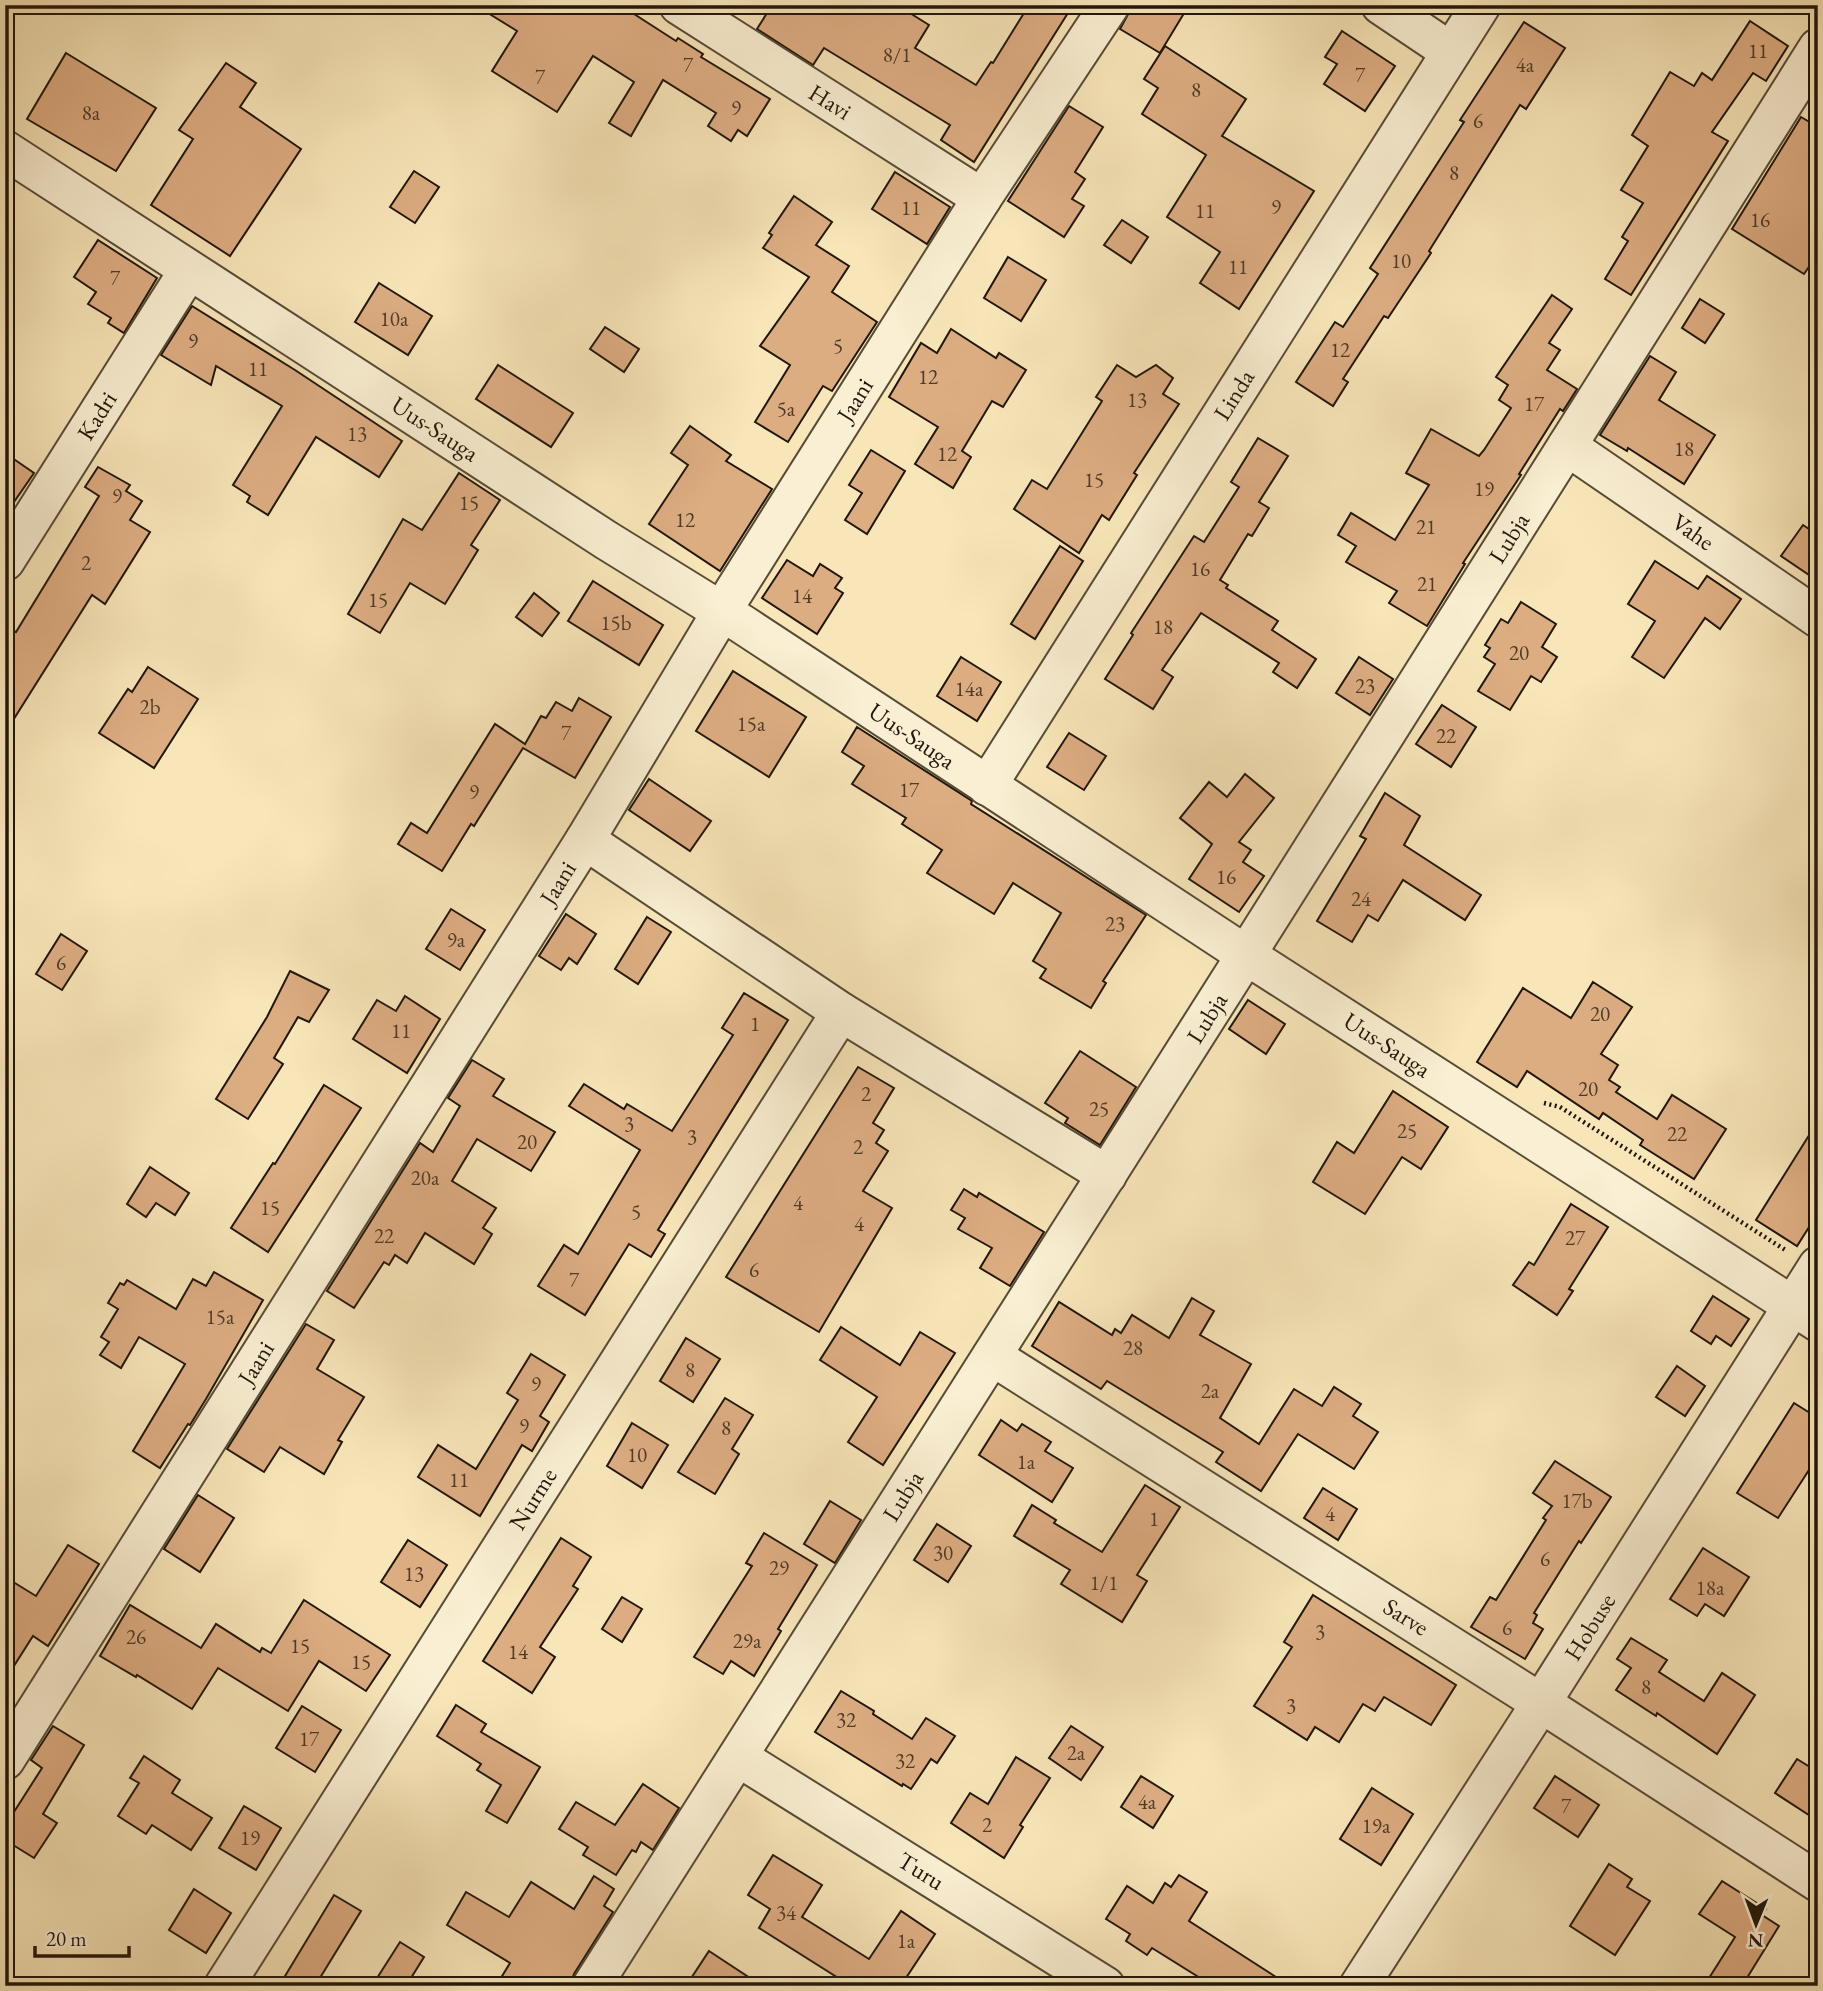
<svg xmlns="http://www.w3.org/2000/svg" width="1823" height="1991" viewBox="0 0 1823 1991" font-family="'EB Garamond',serif">
	<style>
		.building { fill: #ddad82; stroke: #20170a; stroke-width: 2 }
		.lines { fill: none; stroke-linecap: round; stroke-linejoin: round }
		.minor-casing { stroke: #564b36; stroke-width: 42 }
		.path { stroke: #20170a; stroke-width: 4.5; stroke-dasharray: 2 3.5; stroke-linecap: butt }
		.minor { stroke: #faefd2; stroke-width: 38 }
		.labels { text-anchor: middle; stroke-width: 6; stroke-linejoin: round; paint-order: stroke }
		.number-label { font-size: 21px; fill: #4f3c28 }
		.street-label { font-size: 24px; fill: #20170a; stroke: #faefd2 }
	</style>
	<rect width="100%" height="100%" fill="#f8e6b9"/>
	<filter id="stains"><feTurbulence type="fractalNoise" baseFrequency=".00286" numOctaves="4"/><feColorMatrix values="0 0 0 0 .2 0 0 0 0 .09 0 0 0 0 .02 0 0 0 .5 -.17"/></filter>
	<radialGradient id="worn" r=".72"><stop offset=".6" stop-color="#630" stop-opacity="0"/><stop offset="1" stop-color="#630" stop-opacity=".3"/></radialGradient>
	<g class="building">
		<path d="M475 5H620L676 41 678 38 703 54 701 57 770 99 747 136 738 130 731 141 708 126 716 113 663 80 631 136 609 123 634 82 593 56 557 112 492 71 517 31Z"/>
		<path d="M772 5H897L929 25 915 48 976 85 991 62 993 63 1029 5H1073L974 162 941 140 950 125 824 48 813 65 757 29Z"/>
		<path d="M1133 5H1189L1160 53 1120 29Z"/>
		<path d="M1750 21 1788 46 1766 81 1753 73 1712 132 1728 141 1631 295 1605 279 1628 241 1622 237 1643 203 1621 190 1648 146 1632 135 1670 72 1694 86 1702 73 1712 80Z"/>
		<path d="M1524 22 1565 48 1526 109 1520 105 1429 251 1431 253 1388 318 1384 316 1343 379 1348 382 1333 406 1296 382 1335 322 1343 327 1378 274 1370 268 1464 122 1460 120Z"/>
		<path d="M1342 31 1395 66 1365 111 1324 84 1337 64 1325 57Z"/>
		<path d="M1165 46 1246 99 1222 136 1314 191 1239 309 1200 283 1220 252 1167 217 1206 155 1142 114 1158 88 1144 79Z"/>
		<path d="M66 53 156 108 116 171 27 119Z"/>
		<path d="M226 63 256 83 240 107 301 149 230 256 151 205 193 139 179 130Z"/>
		<path d="M1069 106 1103 127 1075 172 1085 179 1072 199 1084 206 1064 237 1008 201Z"/>
		<path d="M1801 117 1818 127V254L1804 274 1732 229Z"/>
		<path d="M414 171 439 187 415 223 390 207Z"/>
		<path d="M895 172 950 207 927 244 872 209Z"/>
		<path d="M794 196 832 222 816 245 849 266 832 292 877 322 832 391 823 386 788 442 755 422 790 365 760 346 809 277 763 248 772 235 769 233Z"/>
		<path d="M1122 220 1148 237 1131 263 1104 245Z"/>
		<path d="M98 240 157 278 124 333 108 323 111 318 88 304 96 292 74 277Z"/>
		<path d="M1008 257 1046 280 1021 321 984 298Z"/>
		<path d="M379 283 432 316 408 355 355 322Z"/>
		<path d="M1552 295 1572 309 1549 343 1560 350 1547 370 1577 389 1563 411 1560 409 1519 474 1521 475 1463 563 1465 564 1427 626 1389 603 1397 591 1346 562 1356 546 1338 535 1351 513 1395 540 1429 485 1406 473 1431 429 1479 456 1484 450 1511 408 1499 400 1508 385 1496 377Z"/>
		<path d="M1700 299 1724 314 1705 343 1682 328Z"/>
		<path d="M192 306 295 370 402 441 379 477 316 437 268 515 247 502 250 496 233 485 282 406 216 366 211 385 161 355Z"/>
		<path d="M605 327 639 349 624 372 590 349Z"/>
		<path d="M951 329 996 358 999 353 1026 370 1003 407 992 401 962 451 971 457 953 488 915 464 938 427 889 397 921 343 937 353Z"/>
		<path d="M1650 356 1676 372 1659 400 1715 435 1684 484 1628 448 1627 451 1600 435Z"/>
		<path d="M498 365 573 413 551 447 476 399Z"/>
		<path d="M1117 365 1136 377 1156 365 1173 378 1163 394 1179 404 1134 473 1137 475 1109 520 1102 515 1079 553 1014 509 1032 480 1047 489 1102 401 1096 397Z"/>
		<path d="M690 426 731 455 726 461 772 489 720 571 649 524 688 465 671 453Z"/>
		<path d="M1258 438 1288 456 1259 502 1269 508 1252 536 1248 534 1220 580 1228 585 1226 588 1278 621 1272 630 1316 659 1297 688 1273 672 1279 663 1201 613 1162 670 1173 677 1153 709 1105 679 1133 635 1131 633 1194 536 1204 542 1239 487 1231 482Z"/>
		<path d="M871 450 905 471 867 534 845 520 862 493 849 485Z"/>
		<path d="M5 453 34 473 5 515Z"/>
		<path d="M98 467 130 485 126 491 142 501 130 520 150 532 105 604 92 595 5 733V625L16 632 99 496 85 487Z"/>
		<path d="M459 473 500 500 471 545 478 550 445 604 410 583 380 633 348 614 403 519 422 530Z"/>
		<path d="M1803 525 1818 535V581L1781 556Z"/>
		<path d="M1060 546 1083 561 1035 639 1011 624Z"/>
		<path d="M787 560 813 576 820 564 842 578 835 588 843 593 817 634 762 598Z"/>
		<path d="M1655 561 1698 589 1707 576 1741 599 1720 629 1705 618 1664 678 1632 657 1655 621 1628 604Z"/>
		<path d="M593 581 663 625 639 665 568 621Z"/>
		<path d="M534 593 559 613 542 636 516 617Z"/>
		<path d="M1521 602 1556 624 1542 647 1557 657 1541 682 1531 676 1510 710 1478 691 1495 664 1484 657 1490 648 1485 645 1501 619 1508 623Z"/>
		<path d="M961 657 1001 682 977 721 937 696Z"/>
		<path d="M1359 657 1393 679 1370 715 1336 693Z"/>
		<path d="M148 667 198 699 154 768 99 733 128 689 132 692Z"/>
		<path d="M733 671 806 717 769 777 696 731Z"/>
		<path d="M579 698 611 717 575 778 523 748 474 826 471 824 442 871 398 844 411 823 427 833 495 724 525 744 541 716 546 718 556 702 572 711Z"/>
		<path d="M1442 705 1476 727 1451 767 1416 744Z"/>
		<path d="M857 727 972 801 971 804 1146 915 1103 981 1106 983 1091 1008 1040 978 1046 969 1033 961 1061 913 1013 883 994 914 927 873 942 850 902 824 906 818 852 784 864 766 842 752Z"/>
		<path d="M1069 733 1106 756 1084 790 1047 767Z"/>
		<path d="M1245 774 1274 798 1239 842 1251 850 1243 862 1264 876 1239 912 1189 879 1212 844 1180 818 1209 782 1227 797Z"/>
		<path d="M649 779 711 821 690 851 629 810Z"/>
		<path d="M1385 793 1420 816 1404 845 1481 895 1465 920 1403 880 1378 921 1368 915 1352 942 1317 921 1366 839 1360 836Z"/>
		<path d="M451 909 485 930 460 970 426 949Z"/>
		<path d="M566 914 596 934 577 964 569 958 561 970 539 956Z"/>
		<path d="M647 917 671 932 638 984 615 969Z"/>
		<path d="M61 934 87 951 62 990 36 974Z"/>
		<path d="M290 971 329 990 309 1022 298 1017 274 1058 283 1064 248 1119 216 1099 267 1017Z"/>
		<path d="M1593 982 1632 1007 1601 1054 1618 1065 1609 1080 1620 1087 1616 1092 1657 1119 1672 1095 1726 1129 1694 1179 1640 1145 1643 1140 1603 1113 1599 1119 1527 1071 1517 1087 1477 1062 1523 988 1571 1018Z"/>
		<path d="M744 993 788 1020 658 1230 665 1234 651 1257 629 1244 585 1315 538 1286 564 1245 578 1254 640 1150 569 1106 584 1084 624 1109 627 1104 672 1131 733 1035 722 1028Z"/>
		<path d="M405 996 440 1019 407 1073 353 1039 377 1000 396 1011Z"/>
		<path d="M1248 1000 1285 1024 1266 1054 1229 1029Z"/>
		<path d="M1080 1051 1136 1087 1100 1145 1065 1123 1068 1118 1045 1103Z"/>
		<path d="M472 1060 504 1079 493 1096 555 1132 531 1171 477 1139 452 1181 496 1208 483 1228 492 1234 474 1264 425 1233 407 1263 395 1255 389 1265 384 1262 354 1308 327 1291 420 1143 433 1152 460 1106 448 1098Z"/>
		<path d="M858 1067 894 1088 873 1123 884 1130 876 1143 888 1151 863 1191 892 1208 819 1332 726 1277Z"/>
		<path d="M324 1085 361 1108 268 1252 231 1228 273 1163 275 1164Z"/>
		<path d="M1393 1091 1448 1127 1421 1169 1402 1157 1365 1214 1313 1182 1337 1142 1354 1153Z"/>
		<path d="M1818 1121V1213L1797 1246 1756 1220Z"/>
		<path d="M150 1167 189 1193 175 1215 156 1203 146 1217 127 1204Z"/>
		<path d="M964 1189 977 1197 979 1193 1044 1232 1010 1286 980 1268 992 1248 958 1229 965 1218 951 1210Z"/>
		<path d="M1571 1204 1608 1227 1569 1289 1573 1291 1557 1315 1513 1285 1529 1262 1534 1265Z"/>
		<path d="M214 1272 263 1300 206 1399 190 1425 188 1424 160 1468 133 1451 185 1364 139 1337 121 1368 100 1355 109 1342 101 1337 118 1309 108 1303 120 1283 124 1285 127 1280 176 1309 193 1279 206 1286Z"/>
		<path d="M1713 1296 1749 1319 1731 1346 1716 1336 1711 1344 1691 1331Z"/>
		<path d="M1192 1298 1214 1311 1200 1335 1251 1364 1220 1418 1259 1444 1294 1389 1322 1406 1334 1387 1361 1404 1353 1416 1378 1432 1354 1469 1298 1434 1261 1491 1216 1462 1223 1452 1107 1381 1101 1389 1032 1346 1059 1302 1112 1335 1115 1329 1121 1333 1132 1315 1169 1338Z"/>
		<path d="M306 1324 334 1340 317 1369 364 1397 338 1440 342 1442 324 1474 280 1447 264 1472 227 1449Z"/>
		<path d="M841 1327 900 1365 920 1332 955 1353 883 1465 848 1442 877 1397 820 1360Z"/>
		<path d="M686 1338 720 1359 693 1402 660 1381Z"/>
		<path d="M531 1354 565 1375 540 1416 549 1422 532 1451 522 1445 480 1516 418 1477 438 1445 476 1469 518 1400 507 1393Z"/>
		<path d="M1677 1366 1705 1386 1685 1416 1656 1397Z"/>
		<path d="M725 1398 753 1415 732 1449 739 1454 715 1494 678 1472Z"/>
		<path d="M1794 1403 1818 1418V1456L1778 1518 1737 1493Z"/>
		<path d="M1001 1420 1017 1431 1022 1424 1051 1442 1045 1451 1073 1468 1052 1502 979 1455Z"/>
		<path d="M632 1423 668 1445 642 1488 607 1466Z"/>
		<path d="M1555 1461 1611 1497 1581 1543 1579 1541 1534 1613 1537 1615 1533 1623 1543 1629 1525 1659 1471 1627 1490 1597 1496 1600 1546 1520 1543 1518 1552 1506 1533 1493Z"/>
		<path d="M1145 1485 1180 1507 1137 1575 1147 1581 1122 1622 1061 1584 1070 1570 1014 1536 1032 1505 1056 1520 1054 1523 1102 1552Z"/>
		<path d="M1323 1488 1357 1509 1338 1540 1304 1518Z"/>
		<path d="M198 1495 234 1518 200 1572 164 1549Z"/>
		<path d="M830 1501 861 1520 835 1563 804 1544Z"/>
		<path d="M937 1524 971 1546 948 1582 914 1560Z"/>
		<path d="M764 1533 817 1565 778 1629 781 1631 754 1676 731 1661 723 1674 694 1657 752 1566 746 1563Z"/>
		<path d="M561 1538 591 1557 573 1586 578 1589 540 1647 555 1657 532 1693 483 1661Z"/>
		<path d="M408 1540 447 1565 420 1607 381 1582Z"/>
		<path d="M68 1545 99 1564 48 1646 33 1636 5 1680V1577L36 1596Z"/>
		<path d="M1703 1548 1749 1577 1724 1616 1705 1604 1697 1616 1670 1599Z"/>
		<path d="M1313 1595 1456 1685 1431 1725 1384 1697 1375 1711 1363 1704 1339 1742 1315 1727 1307 1740 1254 1706 1292 1647 1284 1642Z"/>
		<path d="M622 1597 642 1609 622 1642 602 1629Z"/>
		<path d="M304 1600 390 1655 366 1691 319 1661 288 1711 218 1668 192 1709 137 1675 136 1677 100 1656 130 1605 201 1648 216 1624 260 1652 262 1648 271 1653Z"/>
		<path d="M1631 1638 1667 1660 1659 1672 1704 1701 1722 1673 1755 1695 1717 1754 1657 1713 1656 1716 1616 1690 1631 1668 1617 1659Z"/>
		<path d="M841 1691 874 1711 873 1714 912 1739 926 1718 955 1736 937 1763 931 1759 911 1789 903 1784 902 1786 815 1732Z"/>
		<path d="M456 1705 486 1724 481 1732 540 1767 507 1823 486 1811 501 1785 477 1770 481 1764 437 1736Z"/>
		<path d="M302 1706 341 1730 315 1772 276 1748Z"/>
		<path d="M53 1726 84 1745 43 1814 57 1823 34 1858 5 1840V1826L42 1768 31 1760Z"/>
		<path d="M1071 1726 1103 1747 1081 1780 1049 1758Z"/>
		<path d="M144 1756 180 1780 172 1793 212 1818 191 1850 152 1825 146 1834 118 1816 139 1783 130 1778Z"/>
		<path d="M1016 1757 1050 1778 1020 1825 1023 1827 1004 1858 951 1823 970 1793 988 1804Z"/>
		<path d="M1797 1759 1818 1772V1821L1775 1793Z"/>
		<path d="M1141 1776 1173 1796 1153 1828 1121 1807Z"/>
		<path d="M1555 1776 1599 1805 1578 1837 1534 1808Z"/>
		<path d="M643 1784 679 1808 653 1850 641 1842 636 1852 632 1850 616 1875 583 1855 588 1847 559 1829 576 1802 615 1825Z"/>
		<path d="M1372 1788 1413 1814 1381 1865 1340 1839Z"/>
		<path d="M244 1806 281 1828 256 1870 219 1848Z"/>
		<path d="M773 1855 822 1885 802 1917 869 1959 901 1911 935 1934 904 1981 912 1986H851L759 1928 770 1909 748 1895Z"/>
		<path d="M1609 1864 1632 1879 1627 1887 1650 1901 1615 1955 1570 1926Z"/>
		<path d="M1179 1875 1207 1892 1189 1921 1290 1986H1213L1152 1948 1147 1955 1126 1941 1130 1934 1106 1919 1127 1886 1153 1903 1165 1883 1171 1887Z"/>
		<path d="M594 1876 614 1889 604 1906 613 1912 574 1974 570 1986H496L510 1963 447 1925 466 1892 509 1917 531 1882 574 1909Z"/>
		<path d="M1722 1881 1766 1909 1762 1915 1779 1926 1742 1986H1704L1735 1937 1699 1914Z"/>
		<path d="M194 1889 231 1913 206 1953 169 1930Z"/>
		<path d="M334 1895 361 1911 315 1986H279Z"/>
		<path d="M400 1942 424 1957 406 1986H372Z"/>
		<path d="M709 1951 762 1986H686Z"/>
	</g>
	<g class="lines">
		<g class="minor-casing">
			<g id="minor">
				<path d="M679 5 982 198"/>
				<path d="M1381 5 1451 52"/>
				<path d="M5 150 606 540 742 624 1246 955 1818 1322"/>
				<path d="M1567 446 1818 618"/>
				<path d="M5 561 189 270"/>
				<path d="M987 786 1481 5"/>
				<path d="M585 840 841 1012 1107 1175"/>
				<path d="M992 1356 1541 1703 1818 1882"/>
				<path d="M738 1757 1105 1986"/>
				<path d="M5 1760 585 840 733 593 982 198 1110 5"/>
				<path d="M224 1986 841 1012"/>
				<path d="M592 1986 1246 955 1818 48"/>
				<path d="M1359 1986 1541 1703 1818 1266"/>
			</g>
		</g>
		<path class="path" d="M1544 1103 1560 1107 1787 1251"/>
		<use href="#minor" class="minor"/>
	</g>
	<g class="labels">
		<g class="number-label">
			<text x="1758" y="58">11</text>
			<text x="897" y="62">8/1</text>
			<text x="688" y="72">7</text>
			<text x="1525" y="72">4a</text>
			<text x="1360" y="82">7</text>
			<text x="540" y="84">7</text>
			<text x="1196" y="97">8</text>
			<text x="736" y="115">9</text>
			<text x="91" y="120">8a</text>
			<text x="1478" y="128">6</text>
			<text x="1454" y="180">8</text>
			<text x="1276" y="214">9</text>
			<text x="911" y="215">11</text>
			<text x="1205" y="218">11</text>
			<text x="1760" y="227">16</text>
			<text x="1401" y="268">10</text>
			<text x="1238" y="274">11</text>
			<text x="115" y="285">7</text>
			<text x="394" y="326">10a</text>
			<text x="193" y="348">9</text>
			<text x="838" y="353">5</text>
			<text x="1340" y="357">12</text>
			<text x="258" y="376">11</text>
			<text x="928" y="384">12</text>
			<text x="1137" y="407">13</text>
			<text x="1534" y="411">17</text>
			<text x="786" y="416">5a</text>
			<text x="357" y="441">13</text>
			<text x="1684" y="456">18</text>
			<text x="947" y="461">12</text>
			<text x="1094" y="487">15</text>
			<text x="1484" y="496">19</text>
			<text x="117" y="503">9</text>
			<text x="469" y="510">15</text>
			<text x="685" y="527">12</text>
			<text x="1426" y="534">21</text>
			<text x="86" y="570">2</text>
			<text x="1200" y="576">16</text>
			<text x="1427" y="591">21</text>
			<text x="802" y="603">14</text>
			<text x="378" y="607">15</text>
			<text x="616" y="630">15b</text>
			<text x="1163" y="634">18</text>
			<text x="1519" y="660">20</text>
			<text x="1365" y="693">23</text>
			<text x="969" y="696">14a</text>
			<text x="150" y="714">2b</text>
			<text x="751" y="731">15a</text>
			<text x="566" y="740">7</text>
			<text x="1446" y="743">22</text>
			<text x="909" y="797">17</text>
			<text x="474" y="799">9</text>
			<text x="1226" y="884">16</text>
			<text x="1361" y="906">24</text>
			<text x="1115" y="931">23</text>
			<text x="456" y="947">9a</text>
			<text x="61" y="970">6</text>
			<text x="1600" y="1021">20</text>
			<text x="755" y="1031">1</text>
			<text x="401" y="1038">11</text>
			<text x="1588" y="1096">20</text>
			<text x="866" y="1101">2</text>
			<text x="1099" y="1116">25</text>
			<text x="629" y="1131">3</text>
			<text x="1407" y="1138">25</text>
			<text x="1677" y="1141">22</text>
			<text x="692" y="1144">3</text>
			<text x="527" y="1149">20</text>
			<text x="858" y="1154">2</text>
			<text x="425" y="1185">20a</text>
			<text x="798" y="1210">4</text>
			<text x="270" y="1215">15</text>
			<text x="636" y="1219">5</text>
			<text x="859" y="1231">4</text>
			<text x="384" y="1243">22</text>
			<text x="1575" y="1245">27</text>
			<text x="754" y="1277">6</text>
			<text x="574" y="1287">7</text>
			<text x="220" y="1324">15a</text>
			<text x="1133" y="1355">28</text>
			<text x="690" y="1377">8</text>
			<text x="536" y="1391">9</text>
			<text x="1210" y="1398">2a</text>
			<text x="524" y="1433">9</text>
			<text x="726" y="1435">8</text>
			<text x="637" y="1462">10</text>
			<text x="1026" y="1469">1a</text>
			<text x="459" y="1487">11</text>
			<text x="1577" y="1508">17b</text>
			<text x="1330" y="1521">4</text>
			<text x="1154" y="1526">1</text>
			<text x="943" y="1560">30</text>
			<text x="1545" y="1566">6</text>
			<text x="779" y="1575">29</text>
			<text x="414" y="1581">13</text>
			<text x="1104" y="1590">1/1</text>
			<text x="1710" y="1595">18a</text>
			<text x="1507" y="1635">6</text>
			<text x="1320" y="1639">3</text>
			<text x="136" y="1644">26</text>
			<text x="747" y="1648">29a</text>
			<text x="300" y="1653">15</text>
			<text x="518" y="1659">14</text>
			<text x="361" y="1669">15</text>
			<text x="1646" y="1694">8</text>
			<text x="1291" y="1713">3</text>
			<text x="846" y="1727">32</text>
			<text x="309" y="1746">17</text>
			<text x="1076" y="1760">2a</text>
			<text x="905" y="1768">32</text>
			<text x="1147" y="1809">4a</text>
			<text x="1566" y="1813">7</text>
			<text x="987" y="1832">2</text>
			<text x="1376" y="1833">19a</text>
			<text x="250" y="1845">19</text>
			<text x="786" y="1920">34</text>
			<text x="906" y="1948">1a</text>
		</g>
		<g class="street-label">
			<text transform="translate(830 102) rotate(32)" y="8">Havi</text>
			<text transform="translate(1234 395) rotate(-58)" y="8">Linda</text>
			<text transform="translate(855 400) rotate(-58)" y="8">Jaani</text>
			<text transform="translate(97 416) rotate(-58)" y="8">Kadri</text>
			<text transform="translate(435 429) rotate(33)" y="8">Uus-Sauga</text>
			<text transform="translate(1693 532) rotate(35)" y="8">Vahe</text>
			<text transform="translate(1509 538) rotate(-58)" y="8">Lubja</text>
			<text transform="translate(912 736) rotate(34)" y="8">Uus-Sauga</text>
			<text transform="translate(558 883) rotate(-58)" y="8">Jaani</text>
			<text transform="translate(1207 1018) rotate(-58)" y="8">Lubja</text>
			<text transform="translate(1387 1045) rotate(33)" y="8">Uus-Sauga</text>
			<text transform="translate(256 1363) rotate(-58)" y="8">Jaani</text>
			<text transform="translate(903 1496) rotate(-58)" y="8">Lubja</text>
			<text transform="translate(533 1499) rotate(-58)" y="8">Nurme</text>
			<text transform="translate(1406 1617) rotate(32)" y="8">Sarve</text>
			<text transform="translate(1590 1627) rotate(-58)" y="8">Hobuse</text>
			<text transform="translate(921 1871) rotate(32)" y="8">Turu</text>
		</g>
	</g>
	<rect width="1823" height="1991" fill="none" stroke="#f8e6b9" stroke-width="28"/>
	<rect x="7" y="7" width="1809" height="1977" fill="none" stroke="#20170a" stroke-width="3.5"/>
	<rect x="14" y="14" width="1795" height="1963" fill="none" stroke="#20170a" stroke-width="2"/>
	<g transform="translate(1756 1924) rotate(181)" stroke="#faefd2" stroke-width="5" paint-order="stroke">
	<path d="M0-5L12 26L0 18L-12 26Z" fill="#20170a"/>
	<text y="-10" font-size="19" font-weight="bold" text-anchor="middle" fill="#20170a">N</text>
	</g>
	<path d="M35 1946v10h94v-10" fill="none" stroke="#20170a" stroke-width="3.5"/>
	<text x="46" y="1946" font-size="21" fill="#20170a" stroke="#faefd2" stroke-width="5" paint-order="stroke">20 m</text>
	<rect width="100%" height="100%" filter="url(#stains)"/>
	<rect width="100%" height="100%" fill="url(#worn)"/>
</svg>
